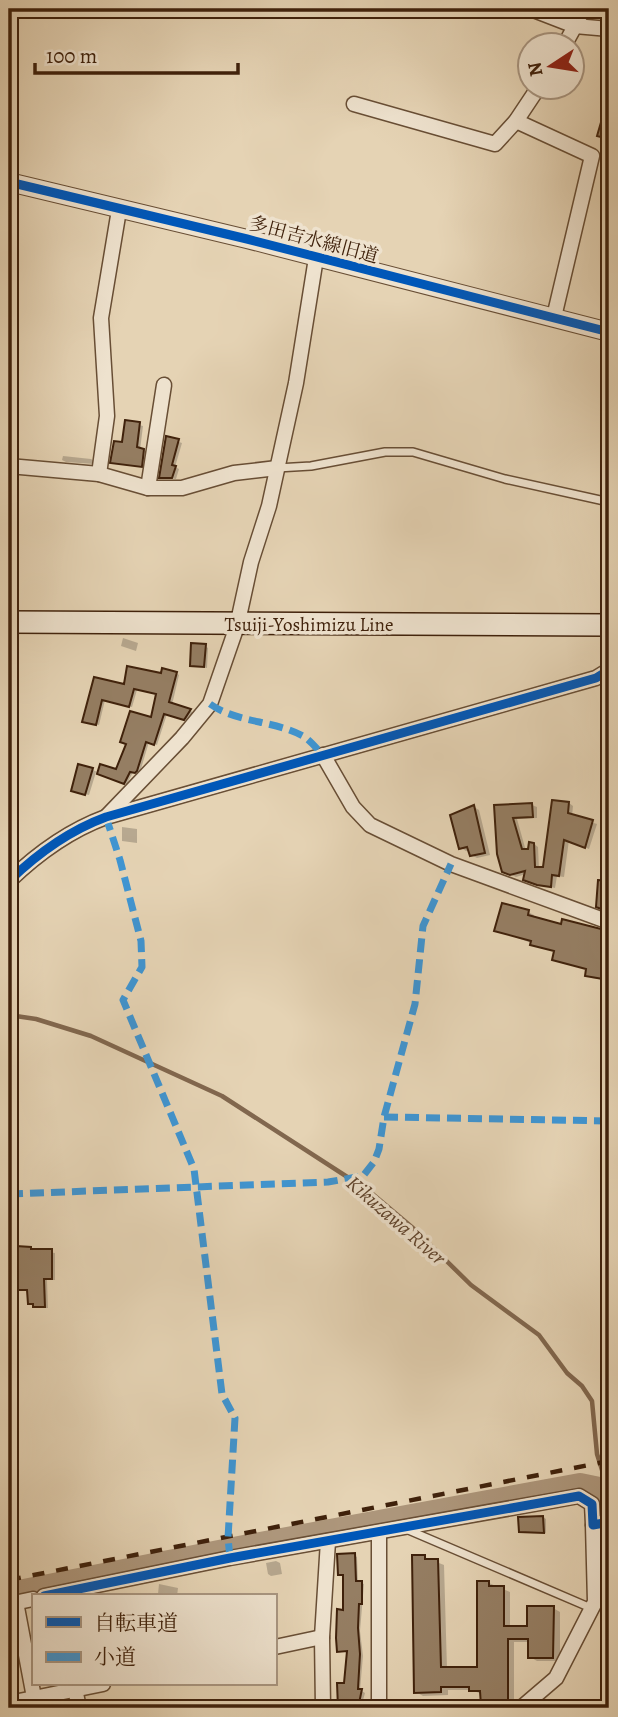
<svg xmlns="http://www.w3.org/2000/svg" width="618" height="1717" viewBox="0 0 618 1717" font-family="Alegreya,'Noto Serif JP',serif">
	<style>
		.shadow { fill: #0003 }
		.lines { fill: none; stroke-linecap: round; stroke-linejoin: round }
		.stream { stroke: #81674e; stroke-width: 4.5 }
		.river { stroke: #ad967b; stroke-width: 24 }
		.building { fill: #957e63; stroke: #3f210b; stroke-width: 2 }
		.service-casing { stroke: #684e35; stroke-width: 10 }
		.minor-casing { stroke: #684e35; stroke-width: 17 }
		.tertiary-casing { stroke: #684e35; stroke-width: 20 }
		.secondary-casing { stroke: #3f210b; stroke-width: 24 }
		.service { stroke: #eee2ce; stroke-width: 7 }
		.minor { stroke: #eee2ce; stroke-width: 14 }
		.tertiary { stroke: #eee2ce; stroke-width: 18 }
		.secondary { stroke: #eee2ce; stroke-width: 21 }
		.rail { stroke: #3f210b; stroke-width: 4.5; stroke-dasharray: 12 12; stroke-linecap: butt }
		.quiet { stroke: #3f95d2; stroke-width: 7; stroke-dasharray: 14 7; stroke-linecap: butt }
		.cycleway-casing { stroke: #eee2ce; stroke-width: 13 }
		.cycleway { stroke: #0057b8; stroke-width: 9 }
		.labels { text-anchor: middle; stroke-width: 7; stroke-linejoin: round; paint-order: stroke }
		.street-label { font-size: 19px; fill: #3f210b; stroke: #eee2ce }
		.water-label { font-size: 21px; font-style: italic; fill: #60442d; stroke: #eee2ce }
	</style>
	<rect width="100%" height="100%" fill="#e5d3b4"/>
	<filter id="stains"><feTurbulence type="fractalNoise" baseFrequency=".00286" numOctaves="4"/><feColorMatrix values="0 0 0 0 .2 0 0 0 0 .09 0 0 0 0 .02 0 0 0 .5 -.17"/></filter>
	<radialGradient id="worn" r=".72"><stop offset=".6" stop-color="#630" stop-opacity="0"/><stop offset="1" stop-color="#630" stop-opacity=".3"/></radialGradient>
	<g class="shadow">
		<path d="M126 422 143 426 140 450 147 452 145 467 112 462 123 444Z"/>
		<path d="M167 438 182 443 175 467 179 469 176 479 161 477Z"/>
		<path d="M63 456 91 459 94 461V464L66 462 62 460Z"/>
		<path d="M123 638 138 643 136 651 121 646Z"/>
		<path d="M205 646 208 648 207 668 191 665Z"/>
		<path d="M176 673 179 675 172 705 193 712 188 720 167 714 157 745 149 742 140 772H133L127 784 101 775 96 772 89 795 76 792 79 766 93 770 99 773 117 771 152 720 157 694 137 690 132 707 105 700 99 725 87 722 95 680 125 686 162 675Z"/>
		<path d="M569 803 573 806 572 816 597 824 589 849 569 840 564 877 557 876 555 888 530 882 526 874 516 877 509 874 496 806 532 805 537 807V818L517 819 526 851 534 844 538 847 539 869H544Z"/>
		<path d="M474 807 479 810 490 855 477 858 471 855 470 850 466 851 461 848Z"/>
		<path d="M122 827 137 829V843L122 841Z"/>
		<path d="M528 912 534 915 533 918 563 926 609 933V981L592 978 587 975 588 969 556 952 496 930Z"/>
		<path d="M9 1247 55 1253V1280H47L48 1308H38L29 1303V1291H9Z"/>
		<path d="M543 1517 546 1519V1533L520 1531Z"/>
		<path d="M605 1535H609V1594L606 1592Z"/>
		<path d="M354 1555 357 1557 358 1582 364 1584 360 1631 363 1656 360 1690 365 1693 362 1704H368V1708H334L340 1707 346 1684 348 1652 339 1651 345 1612V1576L340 1574Z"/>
		<path d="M424 1557 444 1565 447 1669H479L489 1583 510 1592V1628H529L553 1608 560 1612V1661H537L530 1657V1642H514V1708H488L482 1705V1694L471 1690H448V1695L423 1696 416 1692Z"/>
		<path d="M276 1561 280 1563 282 1574 271 1576 268 1574 266 1563Z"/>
		<path d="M159 1584 178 1588 177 1596H147L158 1594Z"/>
	</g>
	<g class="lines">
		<path class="stream" d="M9 1015 36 1019 91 1036 222 1096 369 1191 413 1228 471 1285 539 1335 567 1373 582 1386 592 1401 597 1454 608 1489"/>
		<path class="river" d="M9 1594 249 1546 580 1485 609 1491"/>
	</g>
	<g class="building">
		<path d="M606 105H609V139L597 136Z"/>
		<path d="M125 420 140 422 137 447 144 449 142 467 110 463 114 441 122 442Z"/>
		<path d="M166 436 179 439 172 465 176 466 172 478H159Z"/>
		<path d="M191 643 206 644 204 667 190 666Z"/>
		<path d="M127 666 161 673 162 668 177 672 169 702 191 709 184 720 164 714 154 745 146 742 137 771 135 773 130 772 124 784 97 774 100 764 116 769 126 744 120 742 130 711 151 717 156 694 134 689 129 707 102 700 96 725 82 722 94 677 124 684Z"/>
		<path d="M78 764 93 768 85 795 71 791Z"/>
		<path d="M552 800 569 802 568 813 593 820 585 848 564 840 559 876 552 875 551 887 537 885 523 880 525 871 510 875 502 872 497 854 494 805 532 803 533 817 513 818 522 849H528L529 842 534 843 535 867H543Z"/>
		<path d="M474 805 485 853 470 856 467 847 459 849 450 815Z"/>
		<path d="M598 880 609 881V912L596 907Z"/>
		<path d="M502 903 529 910 528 915 561 924 562 919 609 931V980L585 976 586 969 552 960 554 951 530 945 531 941 494 931Z"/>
		<path d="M16 1246 31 1247V1249H52V1279H44L45 1307H33V1304H28L27 1290H15Z"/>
		<path d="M543 1516 544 1533 519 1532 518 1517Z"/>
		<path d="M355 1553 356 1581H362V1604H359L358 1628 360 1654 358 1689H362L358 1708H338L337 1683H344L347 1651 337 1652 336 1638 337 1609 343 1610V1575H338L337 1554Z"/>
		<path d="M412 1555H425V1559H438L441 1667H477V1581H489V1586H504V1626H527V1606H554L553 1658H528V1639H508V1706H481L480 1691H469V1687H441V1692L414 1693Z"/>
	</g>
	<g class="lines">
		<g class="service-casing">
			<g id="service">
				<path d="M575 26 591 9"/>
				<path d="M277 468 311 466 385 452H413L505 479 609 502"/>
				<path d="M406 1529 591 1608"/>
			</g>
		</g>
		<g class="minor-casing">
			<g id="minor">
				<path d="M531 9 575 26 609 29"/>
				<path d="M564 46 575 26"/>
				<path d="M354 104 495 144 516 121 538 88"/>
				<path d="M516 121 592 156 554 317"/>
				<path d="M9 466 99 474 148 488H182L234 473 277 468"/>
				<path d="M99 474 107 416 101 318 119 210"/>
				<path d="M148 488 164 385"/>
				<path d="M323 755 353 807 370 825 451 864 609 922"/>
				<path d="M107 816 182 738 210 704 237 626 251 562 269 506 296 383 316 258"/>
				<path d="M9 881C38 853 68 831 106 817L596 678 609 670"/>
				<path d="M379 1533V1708"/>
				<path d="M44 1596 230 1558 579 1496 592 1504 593 1525 609 1522"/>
				<path d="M16 1602 36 1708"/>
				<path d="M9 1604 33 1599"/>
				<path d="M275 1647 322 1637"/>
				<path d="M74 1684 79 1708"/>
				<path d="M9 1703 103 1684"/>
				<path d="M323 1708 322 1637 328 1541"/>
				<path d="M521 1708 556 1678 595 1602 593 1525"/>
			</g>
		</g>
		<g class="tertiary-casing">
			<path id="tertiary" d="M9 182 247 239 609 332"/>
		</g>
		<g class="secondary-casing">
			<path id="secondary" d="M9 622 609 625"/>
		</g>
		<use href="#service" class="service"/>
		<use href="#minor" class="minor"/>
		<use href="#tertiary" class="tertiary"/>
		<use href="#secondary" class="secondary"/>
		<path class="rail" d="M9 1580 609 1461"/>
		<g class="quiet">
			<path d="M210 704C237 723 273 720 303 736 310 740 317 749 323 755"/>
			<path d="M106 817 120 860 141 941 142 967 123 1000 194 1169 222 1394 235 1418 228 1538 230 1558"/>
			<path d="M384 1117 609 1121"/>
			<path d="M9 1194 328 1182 363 1176 374 1162 379 1149 384 1117 415 1004 423 926 451 864"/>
		</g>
		<g class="cycleway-casing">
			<g id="cycleway">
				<path d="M9 182 247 239 609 332"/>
				<path d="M9 881C38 853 68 831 106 817L596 678 609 670"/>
				<path d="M44 1596 230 1558 579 1496 592 1504 593 1525 609 1522"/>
			</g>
		</g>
		<use href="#cycleway" class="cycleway"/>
	</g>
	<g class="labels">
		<g class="street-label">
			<text transform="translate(314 239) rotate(15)" y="7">多田吉水線旧道</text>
			<text x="309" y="631">Tsuiji-Yoshimizu Line</text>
		</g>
		<g class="water-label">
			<text transform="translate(396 1220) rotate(41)" y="7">Kikuzawa River</text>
		</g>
	</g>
	<rect width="618" height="1717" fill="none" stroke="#e5d3b4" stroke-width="35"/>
	<rect x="10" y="10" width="597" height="1696" fill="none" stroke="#3f210b" stroke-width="3.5"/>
	<rect x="18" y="18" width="583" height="1682" fill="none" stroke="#3f210b" stroke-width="2"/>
	<rect x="32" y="1594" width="245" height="91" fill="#eee2ce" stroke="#a89580" stroke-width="2"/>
	<rect x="46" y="1617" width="35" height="10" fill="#0057b8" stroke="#a89580" stroke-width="2"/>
	<text x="94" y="1630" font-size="21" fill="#3f210b">自転車道</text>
	<rect x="46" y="1652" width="35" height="10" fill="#3f95d2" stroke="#a89580" stroke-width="2"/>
	<text x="94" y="1664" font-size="21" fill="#3f210b">小道</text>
	<g transform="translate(551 66) rotate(258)"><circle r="33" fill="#eee2ce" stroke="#a89580" stroke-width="2"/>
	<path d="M0-5L12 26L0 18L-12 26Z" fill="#8f2418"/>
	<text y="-10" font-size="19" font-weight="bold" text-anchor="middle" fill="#3f210b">N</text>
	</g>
	<path d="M35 63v10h203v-10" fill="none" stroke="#3f210b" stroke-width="3.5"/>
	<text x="46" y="63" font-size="21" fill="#3f210b" stroke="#eee2ce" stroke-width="5" paint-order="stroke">100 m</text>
	<rect width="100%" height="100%" filter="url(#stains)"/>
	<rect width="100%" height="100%" fill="url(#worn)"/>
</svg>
